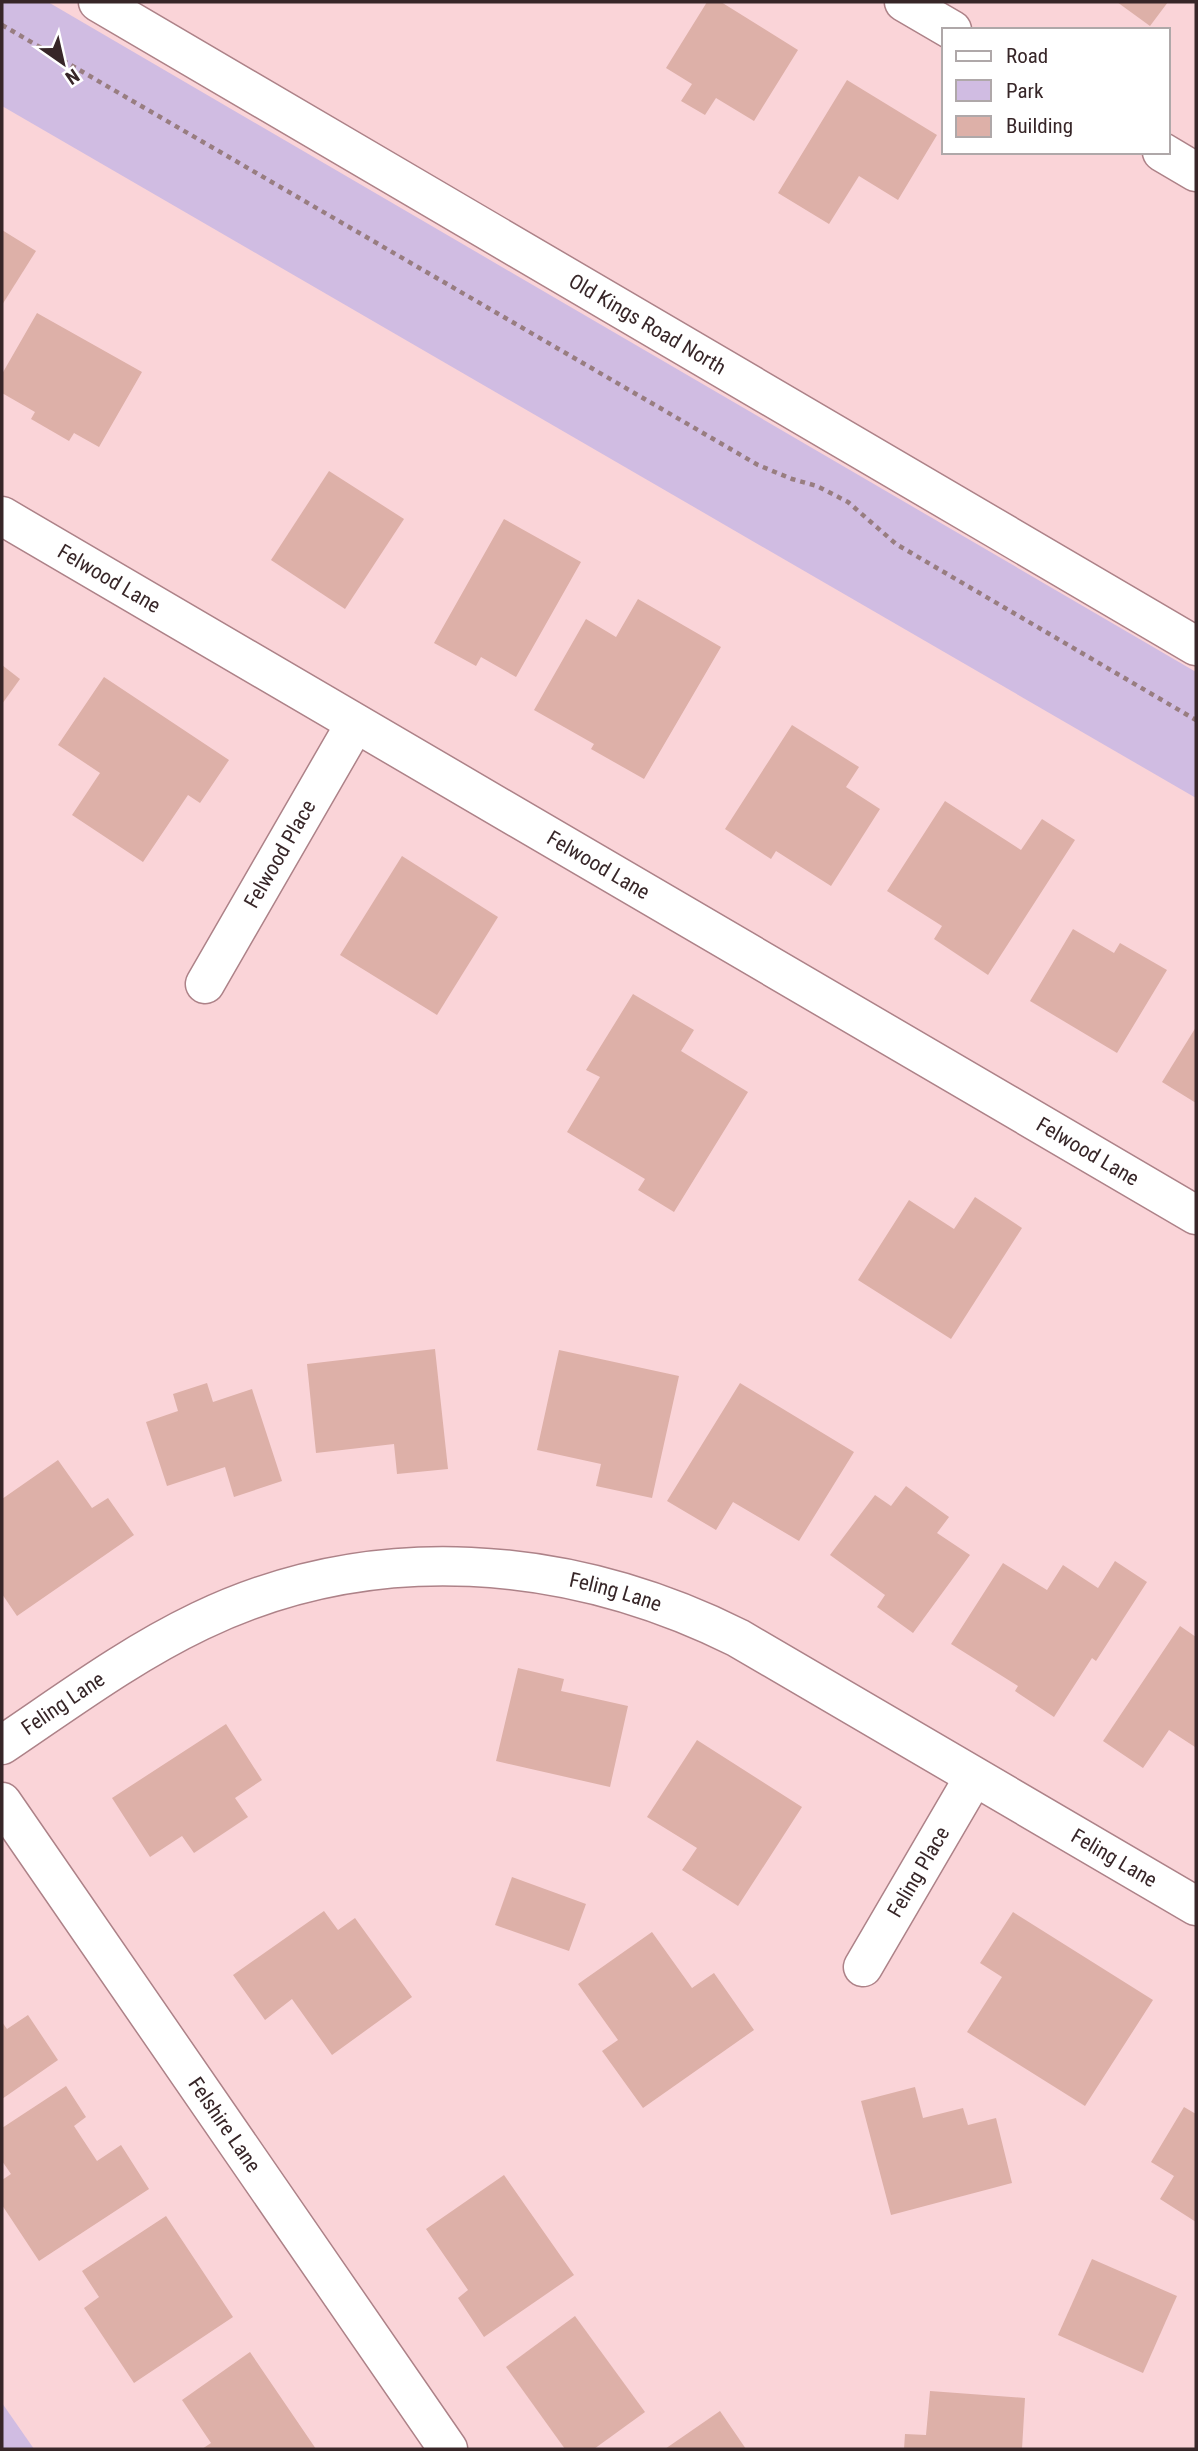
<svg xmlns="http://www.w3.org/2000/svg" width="1198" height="2451" viewBox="0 0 1198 2451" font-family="'Roboto Condensed',sans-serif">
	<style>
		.green { fill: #d0bce2 }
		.building { fill: #ddb0a8 }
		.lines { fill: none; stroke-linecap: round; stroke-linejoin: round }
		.minor-casing { stroke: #ad8288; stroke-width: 41 }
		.tertiary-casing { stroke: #ad8288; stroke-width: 41 }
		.path { stroke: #987d80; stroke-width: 4.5; stroke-dasharray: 5 5; stroke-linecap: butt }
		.minor { stroke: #fff; stroke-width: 38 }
		.tertiary { stroke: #fff; stroke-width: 38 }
		.labels { text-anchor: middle; stroke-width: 5; stroke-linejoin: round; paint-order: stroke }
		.street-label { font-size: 21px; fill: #372628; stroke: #fff }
	</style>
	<rect width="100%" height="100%" fill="#fad4d8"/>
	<g class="green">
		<path d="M2 2H48L1196 672V798L2 106Z"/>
		<path d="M2 2403 34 2449H2Z"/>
	</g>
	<g class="building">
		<path d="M707 2H721L798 50 754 121 716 98 705 115 681 101 692 84 666 68Z"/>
		<path d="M1117 2H1168L1150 26Z"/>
		<path d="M847 80 937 135 898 200 859 176 829 224 778 193Z"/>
		<path d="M2 230 36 251 2 305Z"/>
		<path d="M37 313 142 372 99 447 74 433 69 441 31 419 35 412 2 393V374Z"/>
		<path d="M329 471 404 519 345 609 271 560Z"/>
		<path d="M504 519 581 562 516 677 481 657 476 666 434 643Z"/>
		<path d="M638 599 721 647 644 779 591 749 594 744 534 710 586 619 616 637Z"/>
		<path d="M2 665 20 679 2 704Z"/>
		<path d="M104 677 229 760 200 803 188 795 143 862 72 815 100 773 58 745Z"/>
		<path d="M792 725 859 767 846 787 880 809 831 886 776 851 771 859 725 829Z"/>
		<path d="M945 801 1021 850 1042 819 1075 840 988 975 934 939 942 926 887 891Z"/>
		<path d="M402 856 498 917 437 1015 340 955Z"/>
		<path d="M1073 929 1114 953 1120 943 1167 970 1117 1053 1030 1001Z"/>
		<path d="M633 994 694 1030 681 1051 748 1092 674 1212 638 1190 645 1179 567 1132 600 1077 586 1070Z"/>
		<path d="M1196 1027V1103L1162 1082Z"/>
		<path d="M975 1197 1022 1228 951 1339 858 1280 909 1200 954 1229Z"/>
		<path d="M435 1349 448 1469 397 1474 394 1444 316 1453 307 1364Z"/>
		<path d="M559 1350 679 1376 652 1498 596 1486 601 1464 537 1450Z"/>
		<path d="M207 1383 213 1402 252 1389 282 1481 234 1497 225 1467 167 1486 146 1422 178 1411 173 1394Z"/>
		<path d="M740 1383 854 1452 799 1541 733 1502 716 1530 667 1501Z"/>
		<path d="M58 1460 92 1508 108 1498 134 1535 17 1616 2 1594V1499Z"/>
		<path d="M906 1486 949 1517 937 1533 970 1555 913 1633 877 1607 885 1595 830 1555 875 1495 891 1506Z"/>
		<path d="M1115 1561 1147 1582 1096 1661 1092 1658 1054 1717 1015 1691 1018 1686 951 1644 1003 1563 1047 1590 1063 1565 1098 1588Z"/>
		<path d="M1180 1626 1196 1637V1745L1195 1747 1169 1730 1143 1768 1103 1741Z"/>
		<path d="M518 1668 564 1679 561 1691 628 1706 610 1787 496 1761Z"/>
		<path d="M226 1724 262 1780 235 1798 248 1817 194 1853 182 1836 150 1857 112 1798Z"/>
		<path d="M697 1740 802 1807 738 1906 682 1870 697 1848 647 1817Z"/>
		<path d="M512 1877 586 1904 569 1951 495 1925Z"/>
		<path d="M324 1911 338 1930 355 1918 412 1997 332 2055 292 1999 265 2020 233 1975Z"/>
		<path d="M1013 1912 1153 2000 1085 2106 967 2032 1002 1977 980 1963Z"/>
		<path d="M652 1932 692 1988 714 1973 754 2030 643 2108 602 2051 618 2040 578 1984Z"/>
		<path d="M28 2015 58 2060 2 2099V2022L7 2029Z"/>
		<path d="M66 2086 86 2117 74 2126 97 2161 121 2145 149 2189 39 2261 2 2205V2180L11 2174 2 2161V2128Z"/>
		<path d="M915 2087 923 2118 963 2108 968 2125 996 2118 1012 2183 891 2215 861 2101Z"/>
		<path d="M1184 2107 1196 2114V2222L1160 2199 1174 2176 1151 2162Z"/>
		<path d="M504 2175 574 2275 484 2337 458 2298 468 2290 426 2229Z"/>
		<path d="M166 2216 233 2317 134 2383 84 2308 99 2297 82 2271Z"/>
		<path d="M1092 2259 1177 2296 1143 2373 1058 2335Z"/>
		<path d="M575 2316 645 2412 594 2449H565L506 2367Z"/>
		<path d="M250 2352 316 2449H202L211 2443 182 2400Z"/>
		<path d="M930 2391 1025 2398 1022 2449H904L905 2434 926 2435Z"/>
		<path d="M720 2411 746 2449H665Z"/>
	</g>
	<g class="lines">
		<g class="minor-casing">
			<g id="minor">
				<path d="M904 2 952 30"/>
				<path d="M1162 152 1196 172"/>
				<path id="s1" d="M2 516 1196 1215"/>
				<path id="s2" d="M205 984 355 724"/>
				<path id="s3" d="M2 1745C66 1702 129 1655 200 1621 373 1538 569 1554 738 1638L1196 1906"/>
				<path id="s4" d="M2 1802 448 2449"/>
				<path id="s5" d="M863 1967 974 1777"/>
			</g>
		</g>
		<g class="tertiary-casing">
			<g id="tertiary">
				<path id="s6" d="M98 2 1196 646"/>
			</g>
		</g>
		<path class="path" d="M2 25 758 465 792 479 817 486 848 502 896 544 1196 720"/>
		<use href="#minor" class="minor"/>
		<use href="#tertiary" class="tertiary"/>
	</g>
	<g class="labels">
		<g class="street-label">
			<text dy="7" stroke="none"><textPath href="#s6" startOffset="637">Old Kings Road North</textPath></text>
			<text dy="7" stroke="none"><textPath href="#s1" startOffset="124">Felwood Lane</textPath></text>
			<text dy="7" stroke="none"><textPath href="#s2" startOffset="150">Felwood Place</textPath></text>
			<text dy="7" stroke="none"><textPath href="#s1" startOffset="691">Felwood Lane</textPath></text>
			<text dy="7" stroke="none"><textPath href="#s1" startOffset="1258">Felwood Lane</textPath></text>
			<text dy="7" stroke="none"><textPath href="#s3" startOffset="660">Feling Lane</textPath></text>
			<text dy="7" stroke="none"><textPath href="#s3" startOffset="74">Feling Lane</textPath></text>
			<text dy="7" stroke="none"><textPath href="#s3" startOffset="1227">Feling Lane</textPath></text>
			<text dy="7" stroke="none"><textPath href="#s5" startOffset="110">Feling Place</textPath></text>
			<text dy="7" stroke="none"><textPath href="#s4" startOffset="392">Felshire Lane</textPath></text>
		</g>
	</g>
	<rect width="1198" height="2451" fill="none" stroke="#372628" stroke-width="7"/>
	<rect x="942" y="28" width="228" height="126" fill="#ffffff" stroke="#afa8a9" stroke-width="2"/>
	<rect x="956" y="51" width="35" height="10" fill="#ffffff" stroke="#afa8a9" stroke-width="2"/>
	<text x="1006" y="63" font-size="21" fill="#372628">Road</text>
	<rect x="956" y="80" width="35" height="21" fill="#d0bce2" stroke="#afa8a9" stroke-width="2"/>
	<text x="1006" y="98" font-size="21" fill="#372628">Park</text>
	<rect x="956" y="116" width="35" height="21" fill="#ddb0a8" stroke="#afa8a9" stroke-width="2"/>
	<text x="1006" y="133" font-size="21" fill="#372628">Building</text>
	<g transform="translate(63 63) rotate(146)" stroke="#ffffff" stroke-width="5" paint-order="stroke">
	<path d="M0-5L12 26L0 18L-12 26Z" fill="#372628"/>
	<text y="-10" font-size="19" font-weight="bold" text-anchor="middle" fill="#372628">N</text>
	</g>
</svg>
